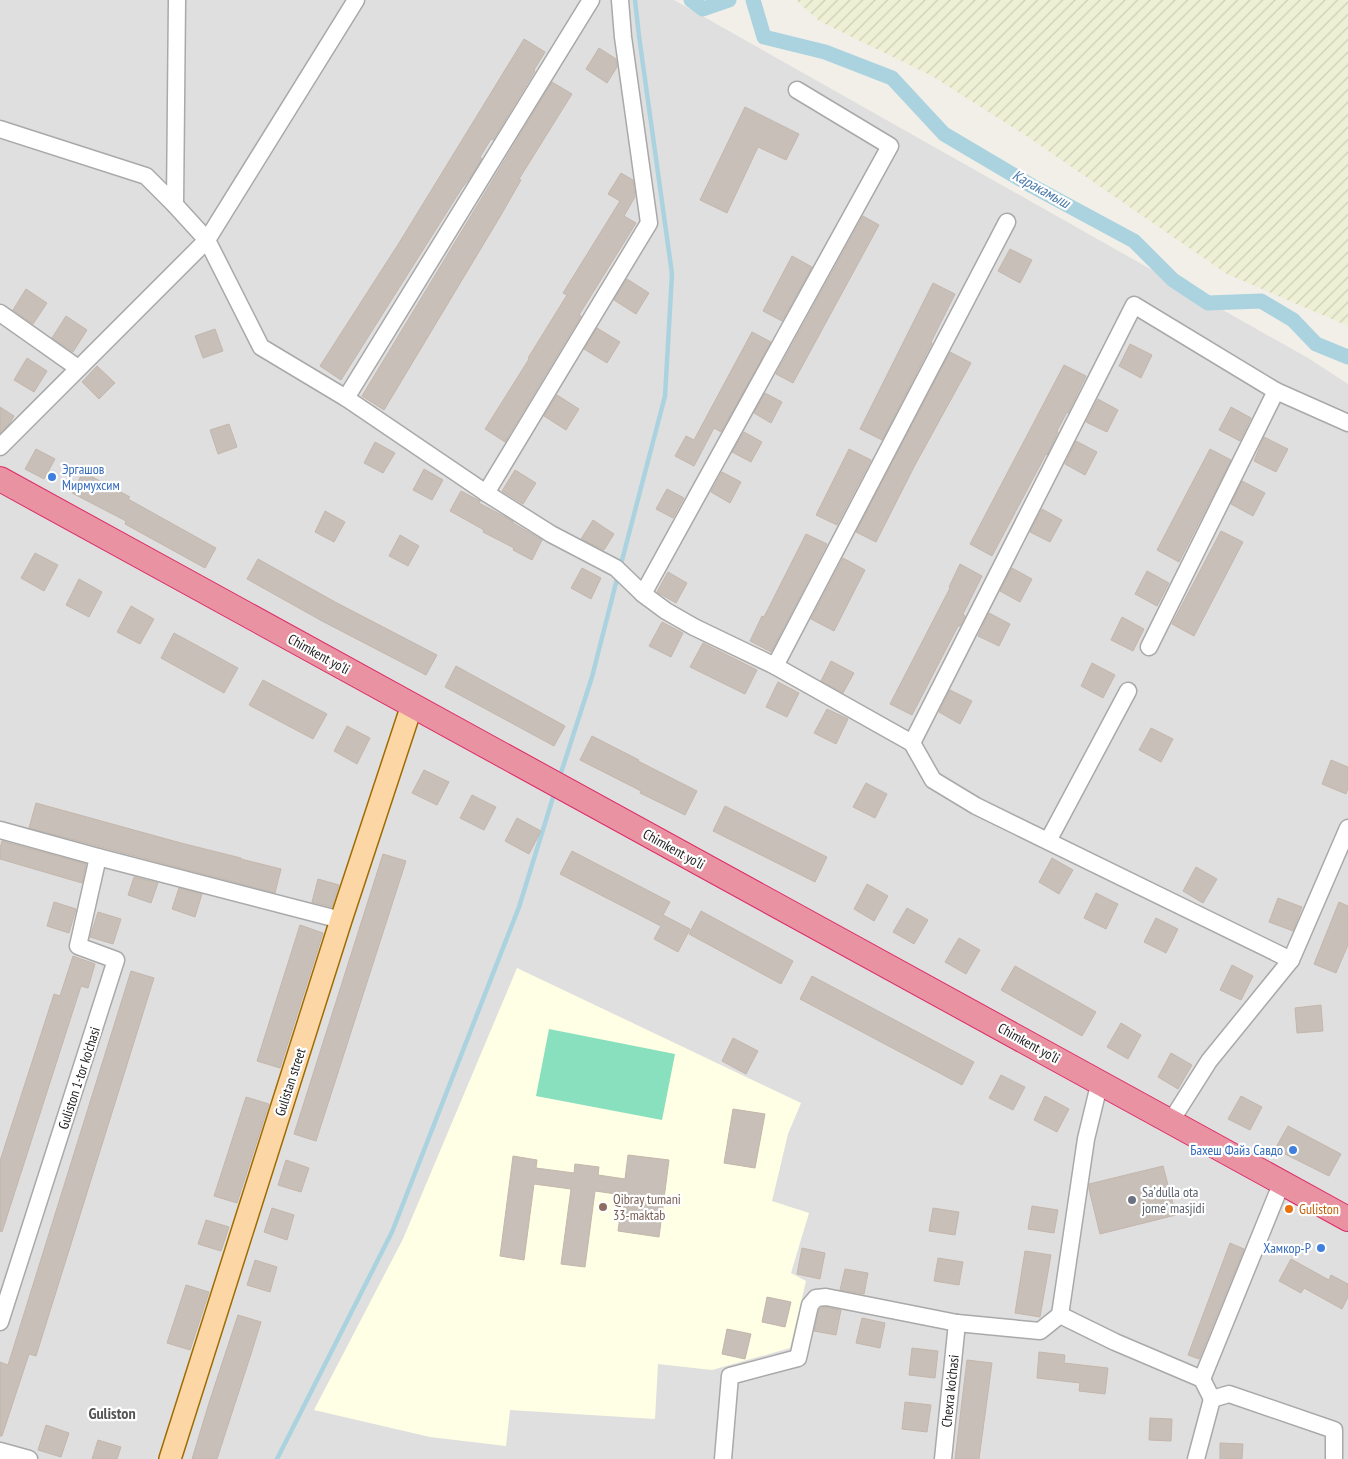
<svg xmlns="http://www.w3.org/2000/svg" width="1348" height="1459" viewBox="0 0 1348 1459" font-family="'PT Sans Narrow',sans-serif">
	<style>
		.residential { fill: #e0dfdf }
		.education { fill: #ffffe5 }
		.farmland { fill: url(#farmland-furrows) }
		.pitch { fill: #88e0be }
		.lines { fill: none; stroke-linecap: round; stroke-linejoin: round }
		.stream { stroke: #aad3df; stroke-width: 4.5 }
		.canal { stroke: #aad3df; stroke-width: 15 }
		.building { fill: #c7bfb8; stroke: #c4b6ab }
		.minor-casing { stroke: #a9a9a9; stroke-width: 19 }
		.major-casing { stroke: #a06b00; stroke-width: 24 }
		.highway-casing { stroke: #dc2a67; stroke-width: 26 }
		.minor { stroke: #fff; stroke-width: 16 }
		.major { stroke: #fcd6a4; stroke-width: 21 }
		.highway { stroke: #e892a2; stroke-width: 24 }
		.shop-dot { fill: #3f7fe0; stroke: #fff; stroke-width: 2 }
		.worship-dot { fill: #6b7280; stroke: #fff; stroke-width: 2 }
		.education-dot { fill: #8d6e63; stroke: #fff; stroke-width: 2 }
		.food-dot { fill: #e8710a; stroke: #fff; stroke-width: 2 }
		.labels { text-anchor: middle; stroke-width: 4.5; stroke-linejoin: round; paint-order: stroke }
		.shop-label { font-size: 14px; fill: #366cbe; stroke: #fff; text-anchor: end }
		.street-label { font-size: 14px; fill: #222; stroke: #fff }
		.worship-label { font-size: 14px; fill: #5b616d; stroke: #fff; text-anchor: start }
		.education-label { font-size: 14px; fill: #785e54; stroke: #fff; text-anchor: start }
		.food-label { font-size: 14px; fill: #c56008; stroke: #fff; text-anchor: start }
		.water-label { font-size: 15px; font-style: italic; fill: #4a7aab; stroke: #fff }
		.quarter-label { font-size: 16px; font-weight: bold; fill: #555; stroke: #fff }
	</style>
	<defs>
		<pattern id="farmland-furrows" width="10" height="10" patternUnits="userSpaceOnUse" patternTransform="scale(1.25)"><rect width="10" height="10" fill="#eef0d5"/><path d="M-1 1l2-2M0 10L10 0M9 11l2-2" fill="none" stroke="#ccceb7"/></pattern>
	</defs>
	<rect width="100%" height="100%" fill="#f2efe9"/>
	<path class="residential" d="M0 0H674L1308 358 1348 384V1459H0Z"/>
	<path class="education" d="M517 968 801 1103 788 1134 772 1201 809 1213 791 1273 806 1281 790 1348 712 1370 658 1364 655 1419 510 1410 506 1446 430 1437 314 1410 403 1239Z"/>
	<path class="farmland" d="M796 0H1348V326L1227 274 1028 137 932 76 819 21Z"/>
	<path class="pitch" d="M549 1029 675 1054 662 1120 536 1096Z"/>
	<g class="lines">
		<g class="stream">
			<path d="M620 568 665 396 672 274 639 36 635 0"/>
			<path d="M559 779 592 677 618 575"/>
			<path d="M277 1459 392 1232 519 907 555 791"/>
		</g>
		<g class="canal">
			<path d="M691 0 703 9 729 0"/>
			<path d="M753 0 764 37 825 52 892 78 944 134 1032 186 1134 241 1173 280 1208 303 1261 301 1293 320 1316 344 1348 357"/>
		</g>
	</g>
	<g class="building">
		<path d="M524 39 545 52 534 70 535 71 493 140 491 139 480 157 482 159 470 178 462 188 341 380 320 366 399 243Z"/>
		<path d="M599 48 616 59 617 67 607 83 586 69Z"/>
		<path d="M552 82 572 94 519 179 521 180 501 215 384 410 362 396Z"/>
		<path d="M745 107 799 134 786 160 758 147 727 213 700 200Z"/>
		<path d="M621 173 633 180 635 197 624 216 636 223 579 315 581 316 505 442 485 429 529 359 528 358 567 295 563 293 620 201 608 194Z"/>
		<path d="M863 216 879 225 793 383 776 374Z"/>
		<path d="M1010 249 1032 260 1020 283 998 271Z"/>
		<path d="M792 256 812 267 782 321 763 311Z"/>
		<path d="M627 279 649 293 636 314 614 300Z"/>
		<path d="M933 283 955 294 931 342 932 343 882 440 860 429Z"/>
		<path d="M26 289 47 303 33 324 13 310Z"/>
		<path d="M66 316 87 330 73 352 52 338Z"/>
		<path d="M597 328 620 342 607 363 584 349Z"/>
		<path d="M215 329 223 351 203 358 195 336Z"/>
		<path d="M752 332 771 342 721 432 714 428 694 466 675 456 686 436 694 440Z"/>
		<path d="M1130 344 1152 355 1141 378 1119 366Z"/>
		<path d="M950 352 971 363 915 465 876 542 856 532Z"/>
		<path d="M27 358 47 371 34 392 14 380Z"/>
		<path d="M1064 365 1086 376 1068 413 1067 412 1057 431 1058 432 1047 455 1046 454 992 556 970 544Z"/>
		<path d="M97 366 115 383 99 399 82 382Z"/>
		<path d="M765 393 782 402 771 423 754 413Z"/>
		<path d="M557 395 579 409 566 430 544 416Z"/>
		<path d="M1098 399 1118 410 1107 432 1086 422Z"/>
		<path d="M0 407 14 416 10 423 0 433Z"/>
		<path d="M1231 407 1251 418 1240 441 1219 430Z"/>
		<path d="M229 424 237 447 218 454 210 430Z"/>
		<path d="M744 432 762 442 751 462 732 452Z"/>
		<path d="M1264 437 1288 449 1276 472 1254 461Z"/>
		<path d="M1076 441 1097 452 1085 475 1065 464Z"/>
		<path d="M375 442 395 453 383 473 364 463Z"/>
		<path d="M36 449 55 459 44 479 25 469Z"/>
		<path d="M849 449 871 460 837 525 816 515Z"/>
		<path d="M1210 449 1231 460 1179 562 1157 550Z"/>
		<path d="M424 469 443 480 432 500 413 490Z"/>
		<path d="M515 470 536 483 523 504 502 491Z"/>
		<path d="M83 472 130 497 128 499 216 548 205 568 125 524 126 521 72 493Z"/>
		<path d="M722 472 741 482 730 503 711 492Z"/>
		<path d="M1242 481 1265 493 1253 516 1231 504Z"/>
		<path d="M667 489 684 498 673 518 656 509Z"/>
		<path d="M461 491 480 501 479 503 511 520 513 522V523L542 540 532 560 513 550 514 548 483 532 484 530 450 511Z"/>
		<path d="M1042 509 1062 520 1050 542 1030 532Z"/>
		<path d="M325 511 345 522 334 542 315 532Z"/>
		<path d="M593 520 614 534 604 550 581 539Z"/>
		<path d="M1221 531 1243 542 1194 636 1172 624Z"/>
		<path d="M806 534 827 544 771 652 750 641 762 616 764 617Z"/>
		<path d="M400 535 419 546 408 566 389 556Z"/>
		<path d="M35 553 58 565 44 591 21 578Z"/>
		<path d="M843 558 865 570 834 631 811 619Z"/>
		<path d="M258 559 337 603 437 655 426 675 322 621 247 579Z"/>
		<path d="M960 564 982 576 963 614 965 616 960 626H958L912 715 890 704 950 588 949 587Z"/>
		<path d="M582 568 601 578 591 599 571 588Z"/>
		<path d="M1012 568 1032 579 1020 602 1000 591Z"/>
		<path d="M1147 571 1169 583 1157 606 1135 594Z"/>
		<path d="M668 572 687 583 676 603 657 592Z"/>
		<path d="M79 579 102 592 89 617 66 605Z"/>
		<path d="M131 606 154 619 140 644 117 632Z"/>
		<path d="M989 613 1010 624 999 646 978 636Z"/>
		<path d="M1122 617 1144 629 1133 651 1111 640Z"/>
		<path d="M662 622 683 633 671 657 649 646Z"/>
		<path d="M174 633 238 668 224 693 161 658Z"/>
		<path d="M703 643 757 670 745 694 690 667Z"/>
		<path d="M831 661 854 673 843 693 821 681Z"/>
		<path d="M1092 663 1115 675 1103 698 1081 686Z"/>
		<path d="M456 666 565 726 554 746 445 687Z"/>
		<path d="M263 680 327 714 313 739 249 705Z"/>
		<path d="M778 682 799 693 787 717 766 707Z"/>
		<path d="M950 690 972 701 960 724 939 712Z"/>
		<path d="M827 709 848 719 836 744 814 733Z"/>
		<path d="M347 726 370 738 357 764 334 751Z"/>
		<path d="M1151 728 1173 739 1161 762 1139 750Z"/>
		<path d="M592 736 639 760 638 761 697 791 685 815 640 793 641 791 580 760Z"/>
		<path d="M1331 760 1348 767V788L1346 794 1322 784Z"/>
		<path d="M424 770 449 782 437 805 412 793Z"/>
		<path d="M866 783 887 794 875 818 853 807Z"/>
		<path d="M472 795 496 807 484 830 460 818Z"/>
		<path d="M36 803 181 843 241 858V859L281 869 275 893 29 828Z"/>
		<path d="M725 806 827 857 815 882 713 831Z"/>
		<path d="M517 818 541 831 529 854 505 841Z"/>
		<path d="M2 841 86 864 82 883 0 859V848Z"/>
		<path d="M572 851 670 902 663 915 690 929 678 952 654 939 661 926 560 874Z"/>
		<path d="M383 854 406 861 316 1141 294 1134Z"/>
		<path d="M1052 858 1073 870 1059 894 1039 882Z"/>
		<path d="M1196 867 1217 879 1203 903 1183 891Z"/>
		<path d="M134 877 158 883 151 903 128 895Z"/>
		<path d="M318 879 339 885 332 907 312 902Z"/>
		<path d="M867 884 888 896 874 921 854 909Z"/>
		<path d="M179 888 202 894 195 917 172 909Z"/>
		<path d="M1096 893 1118 904 1106 929 1084 918Z"/>
		<path d="M1278 898 1302 907 1293 931 1269 922Z"/>
		<path d="M54 902 76 909 69 933 47 926Z"/>
		<path d="M1339 902 1348 906V945L1336 973 1314 964Z"/>
		<path d="M907 908 928 920 914 944 893 932Z"/>
		<path d="M701 911 793 961 781 984 689 934Z"/>
		<path d="M98 912 121 919 113 944 90 937Z"/>
		<path d="M1156 918 1178 929 1166 953 1144 942Z"/>
		<path d="M300 925 323 933 280 1068 257 1061Z"/>
		<path d="M959 938 980 950 966 974 945 962Z"/>
		<path d="M73 956 95 964 88 988 81 986 2 1232 0 1231V1161L54 994 60 996Z"/>
		<path d="M1232 965 1253 976 1241 1000 1220 990Z"/>
		<path d="M1015 966 1096 1012 1082 1036 1001 990Z"/>
		<path d="M131 971 154 978 36 1356 29 1354 2 1436H0V1362L8 1365Z"/>
		<path d="M812 976 974 1062 962 1085 800 999Z"/>
		<path d="M1321 1005 1323 1031 1297 1033 1295 1008Z"/>
		<path d="M1121 1023 1141 1035 1128 1059 1107 1047Z"/>
		<path d="M733 1038 758 1051 746 1074 722 1061Z"/>
		<path d="M1171 1053 1192 1065 1178 1089 1158 1077Z"/>
		<path d="M1001 1075 1025 1087 1013 1110 989 1098Z"/>
		<path d="M1045 1096 1069 1109 1057 1132 1034 1120Z"/>
		<path d="M1241 1096 1262 1107 1250 1130 1228 1119Z"/>
		<path d="M246 1097 269 1104 237 1203 214 1196Z"/>
		<path d="M733 1109 765 1114 755 1168 724 1163Z"/>
		<path d="M1288 1126 1341 1154 1329 1176 1275 1149Z"/>
		<path d="M628 1155 669 1160 659 1237 618 1231 623 1195 595 1191 585 1267 561 1264 571 1189 534 1184 524 1260 500 1256 513 1156 537 1160 536 1168 574 1173 575 1164 599 1167 598 1175 625 1179Z"/>
		<path d="M286 1160 309 1168 301 1192 278 1185Z"/>
		<path d="M1163 1166 1176 1215 1100 1234 1089 1189V1184Z"/>
		<path d="M1032 1206 1058 1210 1054 1233 1028 1229Z"/>
		<path d="M272 1208 294 1215 287 1240 264 1232Z"/>
		<path d="M933 1208 959 1212 955 1235 929 1231Z"/>
		<path d="M206 1220 229 1227 221 1251 198 1244Z"/>
		<path d="M1230 1243 1244 1249 1199 1359 1188 1355Z"/>
		<path d="M802 1248 825 1253 820 1279 797 1274Z"/>
		<path d="M1025 1251 1051 1255 1040 1317 1015 1313Z"/>
		<path d="M938 1258 963 1262 959 1285 934 1281Z"/>
		<path d="M1291 1259 1329 1280 1331 1275 1348 1284V1297L1342 1309 1304 1288 1301 1293 1279 1281Z"/>
		<path d="M255 1260 277 1267 270 1292 247 1285Z"/>
		<path d="M845 1269 868 1273 864 1294 840 1290Z"/>
		<path d="M186 1285 209 1292 190 1350 167 1343Z"/>
		<path d="M767 1297 791 1302 785 1327 762 1322Z"/>
		<path d="M826 1307 841 1310 836 1335 814 1331 819 1310 821 1308Z"/>
		<path d="M238 1315 261 1322 252 1351 217 1459H192L209 1403Z"/>
		<path d="M862 1318 885 1323 880 1348 856 1343Z"/>
		<path d="M727 1329 751 1334 745 1359 722 1354Z"/>
		<path d="M912 1348 938 1351 935 1378 909 1375Z"/>
		<path d="M1039 1352 1065 1355 1064 1363 1108 1368 1105 1394 1079 1391 1080 1383 1037 1378Z"/>
		<path d="M967 1360 992 1363 979 1459H955Z"/>
		<path d="M905 1402 931 1405 927 1432 902 1429Z"/>
		<path d="M1150 1418 1172 1419 1171 1441 1149 1440Z"/>
		<path d="M46 1425 69 1433 61 1457 38 1450Z"/>
		<path d="M98 1440 121 1447 117 1459H92Z"/>
		<path d="M1220 1443 1243 1444 1242 1459H1220Z"/>
	</g>
	<g class="lines">
		<g class="minor-casing">
			<g id="minor">
				<path d="M0 129 146 176 175 205 207 240 261 347 346 398 486 493 551 534 616 568 643 594 666 611 694 627 775 666 912 743 933 780 976 806 1291 960"/>
				<path d="M175 205 177 0"/>
				<path d="M0 313 78 368"/>
				<path d="M346 398 591 0"/>
				<path d="M0 447 207 240 356 0"/>
				<path d="M486 493 649 223 623 37 620 0"/>
				<path d="M643 594 890 146 797 90"/>
				<path d="M1149 647 1276 391"/>
				<path d="M775 666 1007 222"/>
				<path d="M912 743 1134 305 1276 391 1348 423"/>
				<path d="M0 830 98 857 341 920"/>
				<path d="M1048 841 1128 691"/>
				<path d="M1171 1121 1209 1061 1291 960 1348 828"/>
				<path d="M1060 1315 1086 1139 1100 1081"/>
				<path d="M0 1322 116 960 78 946 98 857"/>
				<path d="M1202 1379 1282 1182"/>
				<path d="M1212 1399 1229 1394 1334 1430V1459"/>
				<path d="M0 1451 29 1459"/>
				<path d="M723 1459 730 1376 798 1358 810 1305 816 1298 826 1297 957 1323 1040 1331 1060 1315 1115 1342 1202 1379 1212 1399"/>
				<path d="M943 1459 957 1323"/>
				<path d="M1196 1459 1212 1399"/>
			</g>
		</g>
		<g class="major-casing">
			<path id="major" d="M170 1459 341 920 412 705"/>
		</g>
		<g class="highway-casing">
			<path id="highway" d="M0 479 1348 1219"/>
		</g>
		<use href="#minor" class="minor"/>
		<use href="#major" class="major"/>
		<use href="#highway" class="highway"/>
	</g>
	<g class="shop-dot">
		<circle cx="52" cy="477" r="5"/>
		<circle cx="1293" cy="1150" r="5"/>
		<circle cx="1321" cy="1248" r="5"/>
	</g>
	<circle class="worship-dot" cx="1132" cy="1200" r="5"/>
	<circle class="education-dot" cx="603" cy="1207" r="5"/>
	<circle class="food-dot" cx="1289" cy="1209" r="5"/>
	<g class="labels">
		<g class="shop-label">
			<text x="62" y="474" text-anchor="start">Эргашов<tspan x="62" dy="16">Мирмухсим</tspan></text>
			<text x="1283" y="1155">Бахеш Файз Савдо</text>
			<text x="1311" y="1253">Хамкор-Р</text>
		</g>
		<g class="street-label">
			<text transform="translate(319 654) rotate(29)" y="5">Chimkent yo‘li</text>
			<text transform="translate(674 849) rotate(29)" y="5">Chimkent yo‘li</text>
			<text transform="translate(1029 1043) rotate(29)" y="5">Chimkent yo‘li</text>
			<text transform="translate(79 1078) rotate(-72)" y="5">Guliston 1-tor ko'chasi</text>
			<text transform="translate(290 1082) rotate(-72)" y="5">Gulistan street</text>
			<text transform="translate(950 1391) rotate(-84)" y="5">Chexra ko'chasi</text>
		</g>
		<g class="worship-label">
			<text x="1142" y="1197">Sa’dulla ota<tspan x="1142" dy="16">jome’ masjidi</tspan></text>
		</g>
		<g class="education-label">
			<text x="613" y="1204">Qibray tumani<tspan x="613" dy="16">33-maktab</tspan></text>
		</g>
		<g class="food-label">
			<text x="1299" y="1214">Guliston</text>
		</g>
		<g class="water-label">
			<text transform="translate(1041 189) rotate(29)" y="5">Каракамыш</text>
		</g>
		<g class="quarter-label">
			<text x="112" y="1419">Guliston</text>
		</g>
	</g>
</svg>
